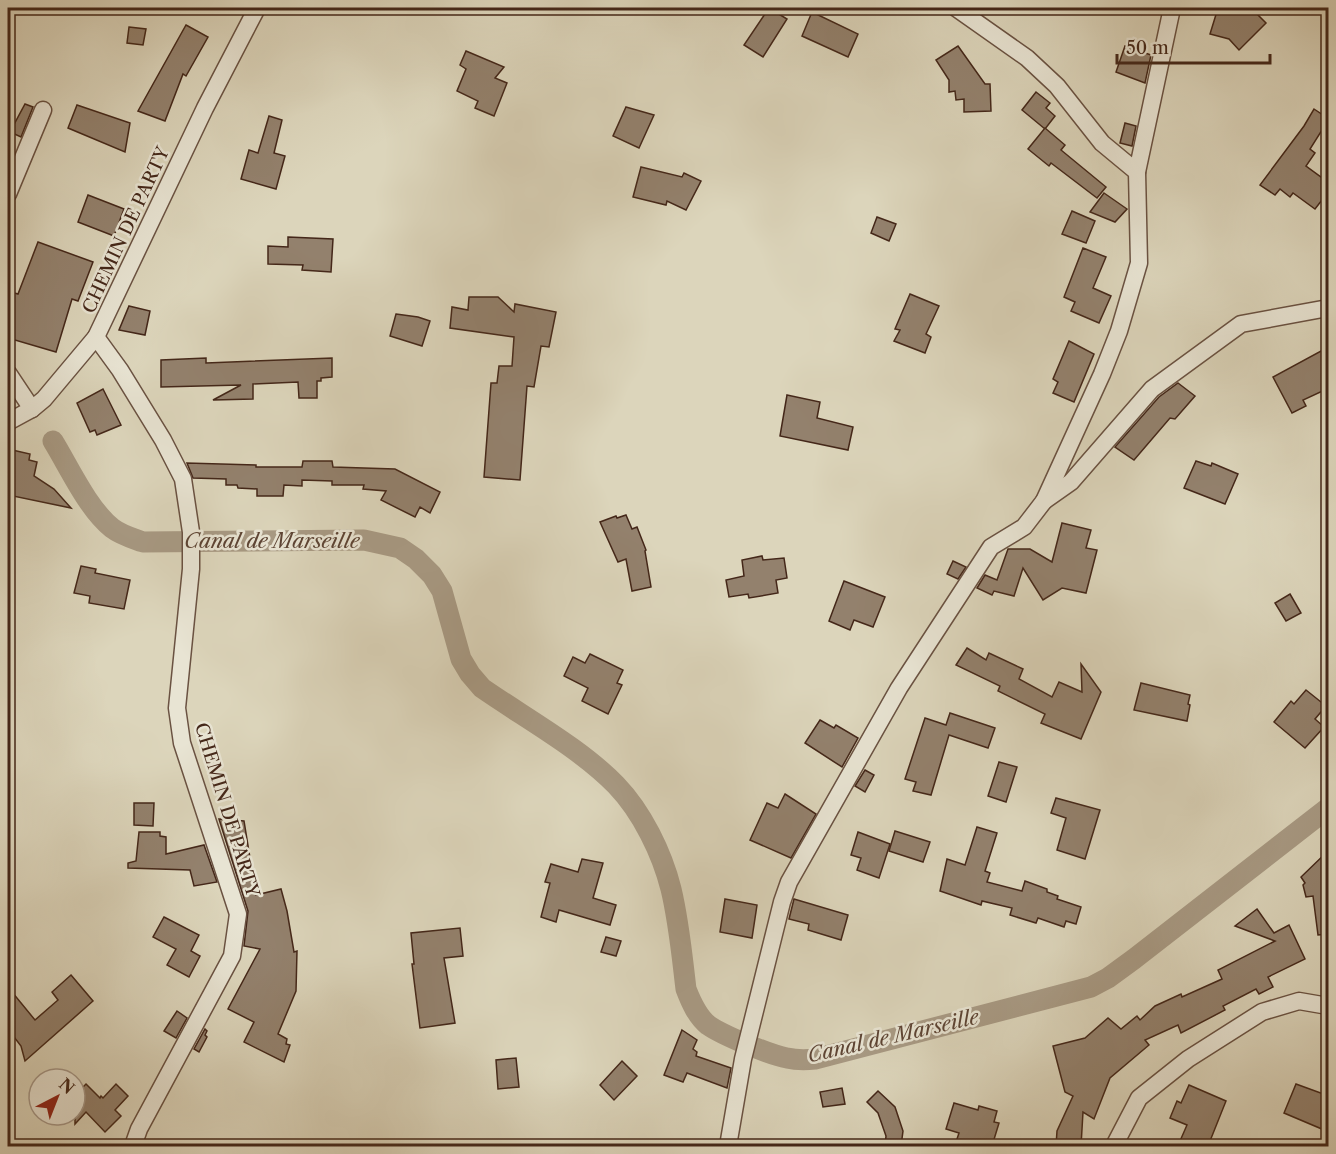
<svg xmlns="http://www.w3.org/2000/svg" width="1336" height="1154" viewBox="0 0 1336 1154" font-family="'Libre Caslon Text',serif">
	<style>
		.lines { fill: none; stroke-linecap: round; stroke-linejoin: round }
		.canal { stroke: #a89a84; stroke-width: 21 }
		.building { fill: #93816d; stroke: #442719; stroke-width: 1.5 }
		.street-casing { stroke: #6a5242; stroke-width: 19 }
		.street { stroke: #e8e4d3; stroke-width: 16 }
		.labels { text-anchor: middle; stroke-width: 5; stroke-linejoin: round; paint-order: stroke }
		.street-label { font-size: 18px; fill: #442719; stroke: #e8e4d3 }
		.water-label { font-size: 20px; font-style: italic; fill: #5d4434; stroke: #e8e4d3 }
	</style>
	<rect width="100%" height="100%" fill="#dcd5bb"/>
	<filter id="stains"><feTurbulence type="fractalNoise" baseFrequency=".00333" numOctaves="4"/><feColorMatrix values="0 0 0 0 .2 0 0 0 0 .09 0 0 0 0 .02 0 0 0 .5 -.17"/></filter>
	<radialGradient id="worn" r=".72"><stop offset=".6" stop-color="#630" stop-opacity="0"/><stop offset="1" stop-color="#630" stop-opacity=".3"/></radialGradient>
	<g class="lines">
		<path class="canal" d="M53 441C69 467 88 509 112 528 121 535 132 538 143 542L364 540 400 548 416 559 432 575 442 591 461 659 470 674 482 688C525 718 580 748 616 785 642 812 662 853 671 889 679 922 682 956 686 989 691 1002 697 1016 708 1025 722 1035 770 1055 787 1058 796 1060 806 1060 815 1059L1091 987 1108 978 1134 959 1328 808"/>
	</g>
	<g class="building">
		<path d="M769 8 787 19 763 57 744 45Z"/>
		<path d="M1218 8H1251L1266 23 1239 50 1229 39 1210 34Z"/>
		<path d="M812 12 858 34 848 57 802 36Z"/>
		<path d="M186 25 208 37 186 76 183 74 165 121 138 111Z"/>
		<path d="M129 27 146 29 143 45 127 43Z"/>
		<path d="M958 46 985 84H990L991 111 964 112V99L956 100 955 91 949 92V80L936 60Z"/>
		<path d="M1125 46 1151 55 1145 83 1116 72Z"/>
		<path d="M466 51 504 67 495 78 507 83 494 116 475 108 478 101 457 91 466 69 460 65Z"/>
		<path d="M1036 92 1050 103 1046 108 1055 116 1045 129 1022 110Z"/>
		<path d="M25 104 33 107 21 137 10 132Z"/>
		<path d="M77 105 130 123 125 152 68 128Z"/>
		<path d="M626 107 654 115 639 148 613 136Z"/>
		<path d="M1314 109 1329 119 1310 149 1315 153 1306 166 1329 183V191L1315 209 1293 193 1290 197 1280 189 1275 195 1260 185 1304 126Z"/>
		<path d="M269 116 282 120 274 153 285 156 276 189 241 179 249 150 258 153Z"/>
		<path d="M1125 123 1136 126 1132 146 1120 143Z"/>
		<path d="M1045 128 1065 145 1061 150 1106 187 1097 198 1051 163 1049 166 1028 149Z"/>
		<path d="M641 167 682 177 684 173 701 181 686 210 667 201 666 205 633 197Z"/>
		<path d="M1104 193 1127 209 1115 222 1090 212Z"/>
		<path d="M88 195 124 209 114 236 78 222Z"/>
		<path d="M1072 211 1095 221 1086 243 1062 234Z"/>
		<path d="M877 217 896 224 889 241 871 233Z"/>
		<path d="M288 237 333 239 331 272 302 270 303 265 268 264V246L288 247Z"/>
		<path d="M38 242 93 262 78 301 72 299 56 352 8 338V295L11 296V292L18 294Z"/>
		<path d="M1083 248 1106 257 1093 288 1111 296 1099 323 1071 311 1075 302 1064 297Z"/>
		<path d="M910 294 939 306 926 334 931 337 925 353 894 341 900 330 895 329Z"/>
		<path d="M469 297H498L514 312 515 304 556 312 549 347 541 346 534 387 527 386 520 480 484 477 491 383H497L499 366H512L514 337 450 328 452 307 468 310Z"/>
		<path d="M129 306 150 311 145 335 119 330Z"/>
		<path d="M396 314 418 317 430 321 422 346 390 336Z"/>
		<path d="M1069 341 1094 354 1074 402 1053 393 1058 382 1053 379Z"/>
		<path d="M1321 351 1329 367V388L1303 400 1306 406 1292 413 1273 377Z"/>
		<path d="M206 358V363L332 358V377L321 378V381H317V398H299L298 382 253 384V399L213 400 241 385 161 387V360Z"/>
		<path d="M1178 383 1195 396 1175 419 1170 418 1134 460 1115 447 1159 397Z"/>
		<path d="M103 389 121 425 97 435 95 430 90 432 77 403Z"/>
		<path d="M787 395 820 402 817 418 853 427 848 450 780 436Z"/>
		<path d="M8 449 30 454 29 460 37 462 34 476 54 489 71 508 8 495Z"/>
		<path d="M303 461H332L333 467 395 469 440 492 430 513 420 507 415 517 381 500 386 491 363 489 364 485H332V481L302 480V486L284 485 283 496H257V489L238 488 237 485H226V479L193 478 187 463 256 465V467H302Z"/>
		<path d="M1196 461 1211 466 1212 463 1238 474 1225 504 1184 488Z"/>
		<path d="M626 515 632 529 637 527 646 550 645 551 651 587 632 591 626 559 618 562 600 522 616 516 617 518Z"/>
		<path d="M1062 523 1091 530 1086 548 1097 550 1086 593 1062 588 1043 600 1023 568 1014 596 994 591 992 595 977 588 985 575 997 580 1008 549H1030L1052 562Z"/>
		<path d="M762 556 763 560 784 558 787 578 776 580 778 593 749 598 748 594 729 597 726 580 744 576 742 560Z"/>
		<path d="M953 561 966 567 958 579 947 574Z"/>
		<path d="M81 566 96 569 95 573 130 580 124 609 89 603 90 596 74 593Z"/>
		<path d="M844 581 885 597 873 627 854 620 850 630 829 621Z"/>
		<path d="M1290 594 1301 613 1286 621 1275 603Z"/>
		<path d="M967 648 986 660 989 653 1023 669 1019 679 1052 697 1059 682 1082 692 1081 664 1101 692 1081 739 1041 723 1045 714 998 691 1000 686 956 665Z"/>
		<path d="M590 654 623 670 617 683 622 685 608 714 582 701 588 688 564 676 573 657 585 663Z"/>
		<path d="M1141 683 1190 695 1188 704 1190 705 1187 721 1134 710Z"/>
		<path d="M1306 690 1326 706 1315 719 1324 727 1305 748 1274 722 1291 701 1294 704Z"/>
		<path d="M950 713 995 728 988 748 949 735 931 795 913 791 916 782 905 779 925 718 946 725Z"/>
		<path d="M820 720 834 728 836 725 858 738 842 767 805 743Z"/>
		<path d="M999 762 1017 767 1006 802 988 796Z"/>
		<path d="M865 770 874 775 865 792 855 786Z"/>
		<path d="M785 794 816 814 791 858 750 840 767 803 778 808Z"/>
		<path d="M1056 798 1100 810 1085 859 1057 850 1066 818 1051 813Z"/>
		<path d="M134 803H154L153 826 134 825Z"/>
		<path d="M219 819 244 821 256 895 281 889 287 911 294 952 297 951 296 991 278 1034 287 1039 286 1044 290 1045 284 1062 244 1042 254 1022 228 1009 260 949 244 946 248 911Z"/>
		<path d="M977 827 997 833 985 871 990 873 987 882 1022 891 1025 881 1047 889V892L1058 896 1057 899 1081 907 1076 924 1066 921 1064 927 1038 918 1036 923 1010 915 1012 908 982 901 981 905 940 891 947 859 965 865Z"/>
		<path d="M895 831 930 842 923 862 889 851Z"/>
		<path d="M139 832H160V836L166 837V854L204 845 217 882 194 886 190 870 128 868V863L136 861Z"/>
		<path d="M858 832 890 844 879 878 857 870 861 858 851 855Z"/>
		<path d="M1329 850V934L1318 935 1313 896 1306 897 1303 885 1305 883 1301 877Z"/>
		<path d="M582 859 603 863 593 898 616 905 610 925 559 910 556 922 541 917 550 883 545 882 551 864 578 872Z"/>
		<path d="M725 899 757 905 752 938 720 932Z"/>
		<path d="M794 899 848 915 841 940 808 930 809 924 789 919Z"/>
		<path d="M1257 909 1274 933 1289 925 1305 959 1268 977 1273 987 1259 994 1256 989 1223 1006 1225 1010 1181 1033 1178 1025 1145 1040 1149 1045 1110 1078 1094 1119 1083 1112 1081 1146H1056L1057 1131 1073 1096 1065 1092 1053 1046 1085 1038 1108 1018 1121 1029 1137 1016 1140 1020 1155 1006 1181 994 1182 997 1222 979 1218 970 1275 941 1235 926Z"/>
		<path d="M164 917 199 935 191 951 200 956 189 977 167 965 176 949 153 937Z"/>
		<path d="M460 928 463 956 444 958 455 1023 420 1028 412 964H414L411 933Z"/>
		<path d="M606 937 621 941 616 956 601 952Z"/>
		<path d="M71 975 93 1001 25 1061 21 1046 8 1029V987L35 1020 58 1000 52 992Z"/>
		<path d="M177 1011 187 1018 176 1038 164 1031Z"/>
		<path d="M205 1029 207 1031 205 1035 207 1037 199 1052 194 1049Z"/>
		<path d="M682 1030 697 1040 693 1049 697 1052 696 1056 731 1068 727 1088 687 1073 683 1082 664 1075Z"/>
		<path d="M516 1058 519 1087 498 1089 496 1060Z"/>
		<path d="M622 1061 637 1076 614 1100 600 1085Z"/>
		<path d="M86 1084 100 1098 101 1096 103 1098 116 1084 128 1096 115 1110 121 1116 105 1132 86 1112 75 1124V1095Z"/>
		<path d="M1296 1084 1329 1096V1132L1284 1113Z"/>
		<path d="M1189 1085 1226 1101 1208 1146H1194L1180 1141 1187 1125 1170 1118 1177 1101 1181 1103Z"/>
		<path d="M842 1088 845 1104 823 1107 820 1092Z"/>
		<path d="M878 1091 895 1107 903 1131 901 1146H885L886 1136 878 1113 867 1102Z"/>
		<path d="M954 1103 978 1110 979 1106 997 1111 994 1122 999 1123 992 1146H972L956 1142 959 1133 946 1129Z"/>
	</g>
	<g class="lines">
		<g class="street-casing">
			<g id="street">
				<path d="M1137 172 1172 8"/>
				<path d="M8 194 43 110"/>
				<path d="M96 337 120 370 163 440 183 479 191 532V569L177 708 182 743 238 914 232 956 139 1129 133 1146"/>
				<path d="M8 373 32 409"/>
				<path d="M8 422 32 409 44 399 96 337 205 108 257 8"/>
				<path d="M1044 501 1071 482 1152 389 1241 324 1328 308"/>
				<path d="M728 1146 743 1059 782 902 789 882 899 688 991 547 1024 527 1044 501 1102 374 1119 331 1139 263 1137 172 1102 143 1057 86 1027 58 956 8"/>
				<path d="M1114 1146 1139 1098 1188 1059 1262 1012 1299 1001 1328 1006"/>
			</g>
		</g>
		<use href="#street" class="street"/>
	</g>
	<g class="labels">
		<g class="street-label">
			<text transform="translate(126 230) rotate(-65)" y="6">CHEMIN DE PARTY</text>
			<text transform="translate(227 810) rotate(73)" y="6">CHEMIN DE PARTY</text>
		</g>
		<g class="water-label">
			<text x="272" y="548">Canal de Marseille</text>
			<text transform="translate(893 1036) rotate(-13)" y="7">Canal de Marseille</text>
		</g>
	</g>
	<rect width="1336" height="1154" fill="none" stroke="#dcd5bb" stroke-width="30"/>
	<rect x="9" y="9" width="1318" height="1136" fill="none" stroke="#442719" stroke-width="3"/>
	<rect x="15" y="15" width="1306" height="1124" fill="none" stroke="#442719" stroke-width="1.5"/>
	<g transform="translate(57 1097) rotate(42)"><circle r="28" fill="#e8e4d3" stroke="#a69889" stroke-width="1.5"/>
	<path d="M0-4.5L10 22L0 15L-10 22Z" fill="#8f2418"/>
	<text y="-9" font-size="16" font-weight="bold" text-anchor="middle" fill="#442719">N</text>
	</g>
	<path d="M1117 54v9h153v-9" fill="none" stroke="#442719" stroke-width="3"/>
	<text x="1126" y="54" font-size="18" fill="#442719" stroke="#e8e4d3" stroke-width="4.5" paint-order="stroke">50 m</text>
	<rect width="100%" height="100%" filter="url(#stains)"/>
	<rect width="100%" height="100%" fill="url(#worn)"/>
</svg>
